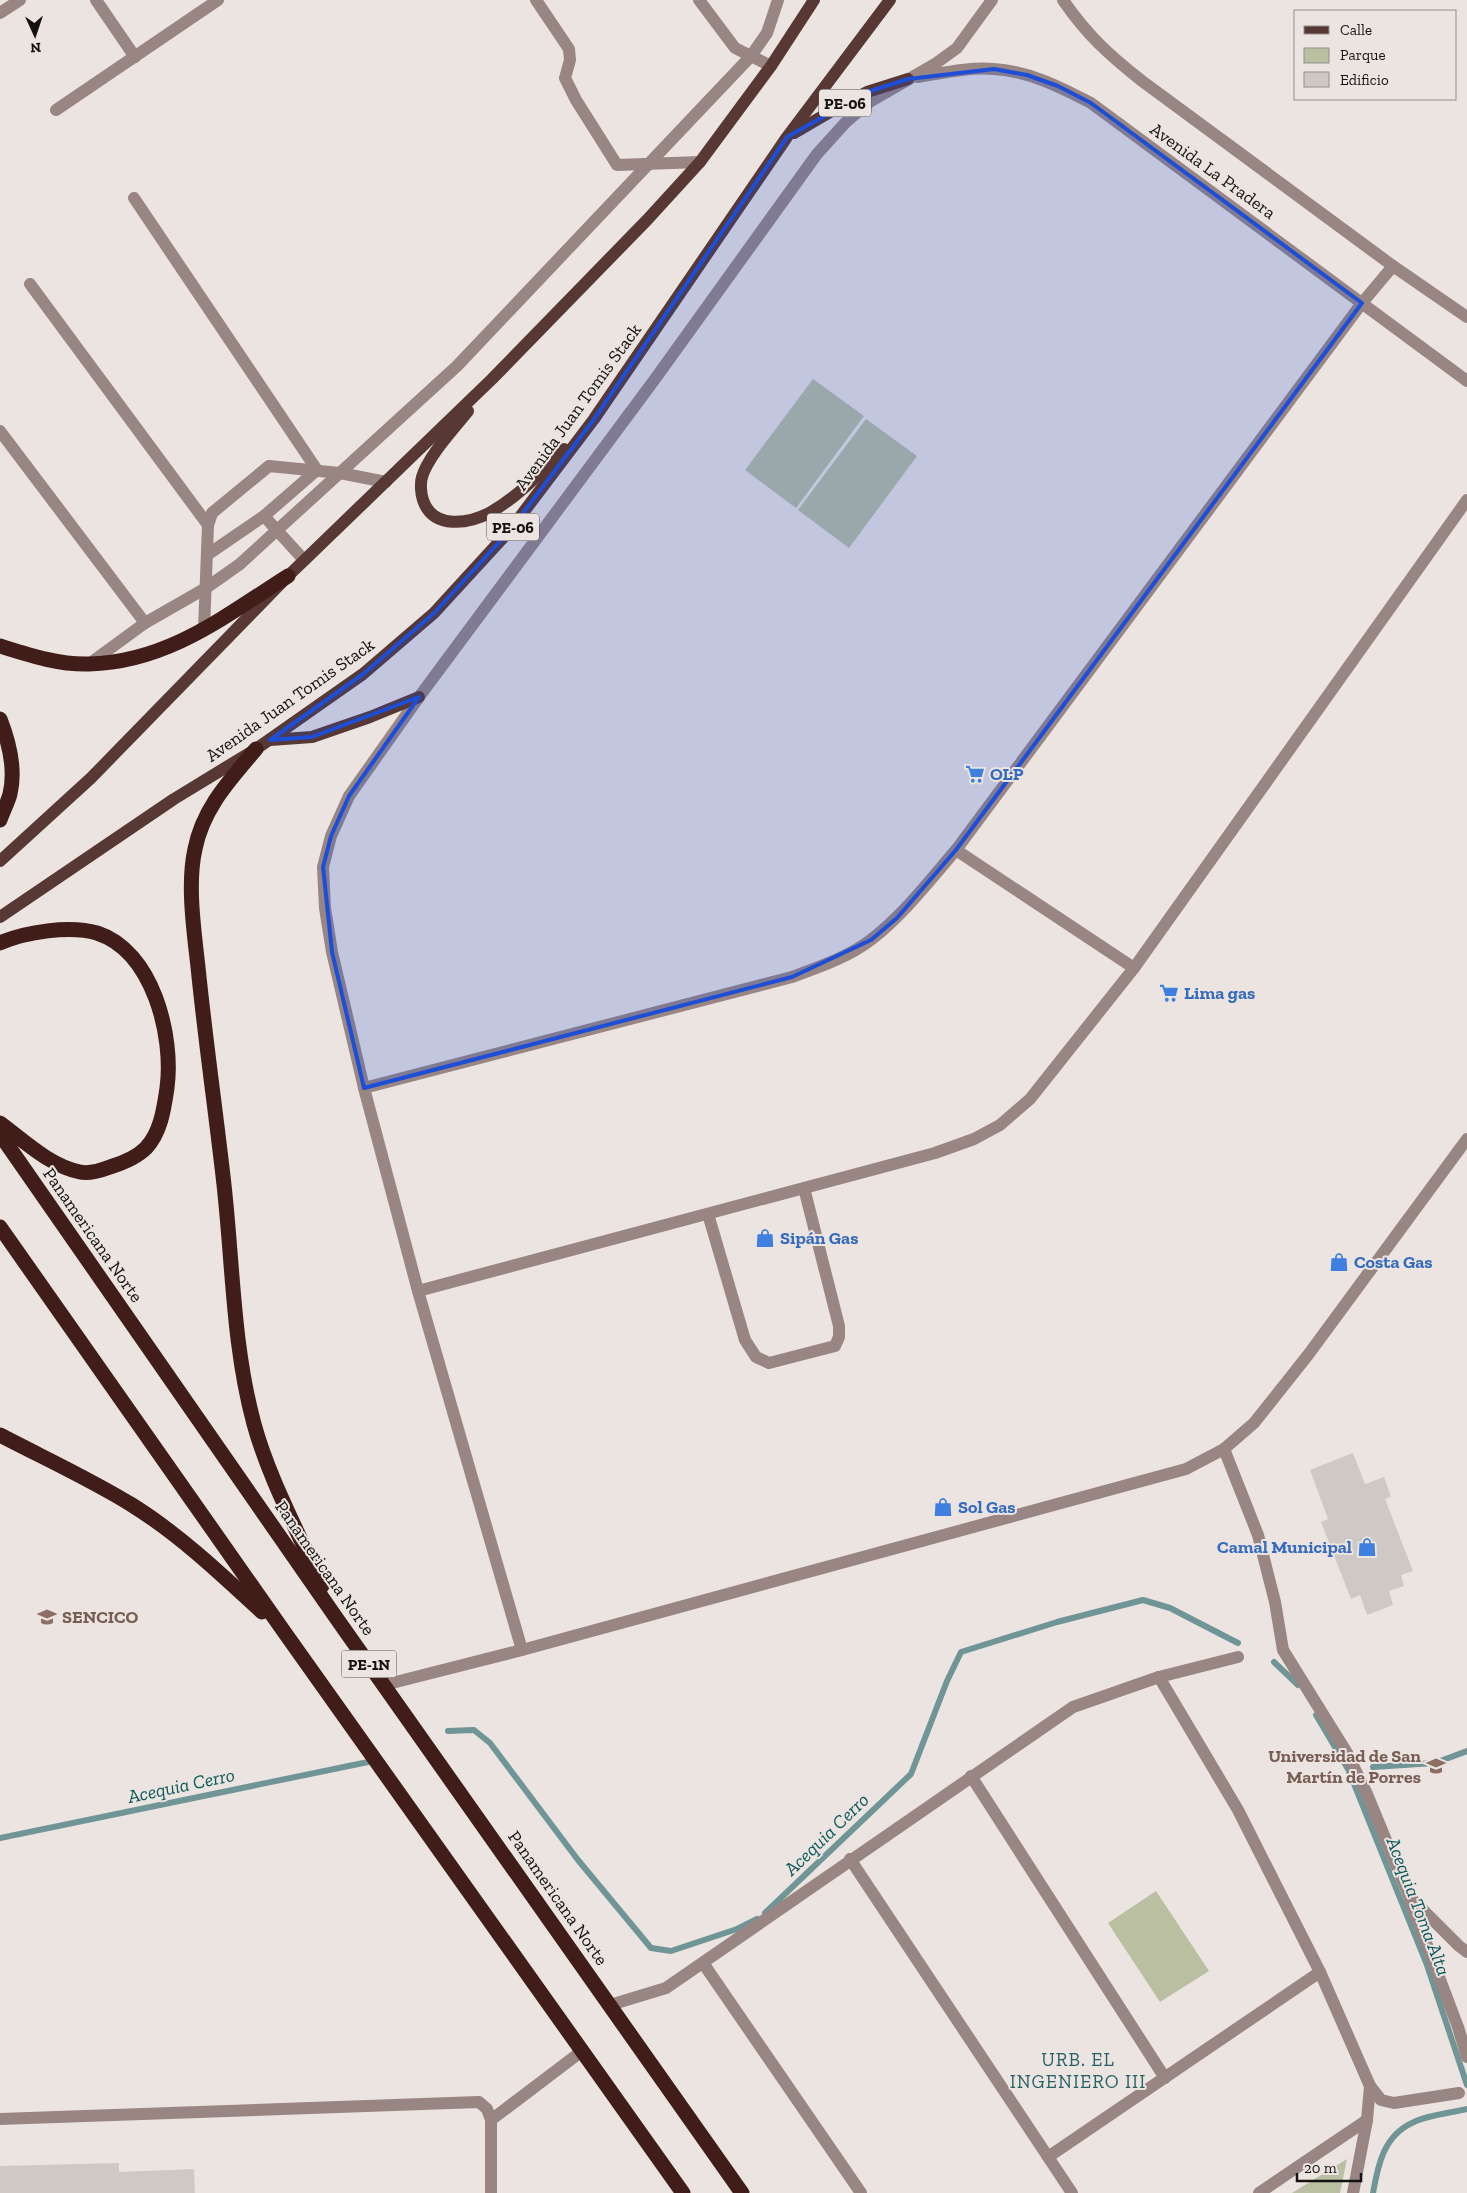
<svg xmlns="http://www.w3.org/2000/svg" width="1467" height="2193" viewBox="0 0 1467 2193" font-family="'Zilla Slab',serif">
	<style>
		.green { fill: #babfa1 }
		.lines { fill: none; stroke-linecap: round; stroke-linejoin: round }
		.stream { stroke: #709596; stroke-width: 6 }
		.building { fill: #cfc9c5 }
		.minor { stroke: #998582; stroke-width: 12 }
		.major { stroke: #583834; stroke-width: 12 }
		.highway { stroke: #401d19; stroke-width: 15 }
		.marked { fill: #1d4ed8; fill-opacity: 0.2; stroke: #1d4ed8; stroke-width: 4; stroke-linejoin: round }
		.labels { text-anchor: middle; stroke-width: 4; stroke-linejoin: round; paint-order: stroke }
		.shield { fill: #ebe4e0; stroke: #54514f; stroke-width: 1 }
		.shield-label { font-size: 16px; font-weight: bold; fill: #141211 }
		.street-label { font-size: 18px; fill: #141211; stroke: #ebe4e0 }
		.shop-label { font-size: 18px; font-weight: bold; fill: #366cbe; stroke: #ebe4e0; text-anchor: start }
		.education-label { font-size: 18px; font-weight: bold; fill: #785e54; stroke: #ebe4e0; text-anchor: start }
		.water-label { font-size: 19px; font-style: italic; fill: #0b595c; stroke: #ebe4e0 }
		.neighbourhood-label { font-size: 19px; letter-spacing: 1px; fill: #276165; stroke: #ebe4e0 }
	</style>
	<rect width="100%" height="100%" fill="#ebe4e0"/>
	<g class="green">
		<path d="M813 379 864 416 796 508 745 470Z"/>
		<path d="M866 419 917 456 849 548 798 510Z"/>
		<path d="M1156 1891 1209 1971 1160 2002 1108 1923Z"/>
		<path d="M1347 2159 1340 2193H1292Z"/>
	</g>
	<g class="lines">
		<g class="stream">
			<path d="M1274 1662 1298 1685"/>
			<path d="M1316 1715 1348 1769 1427 1965 1467 2085"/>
			<path d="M448 1731 474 1730 490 1743 578 1860 651 1948 671 1951 737 1929 757 1919"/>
			<path d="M1373 1767 1435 1763 1467 1751"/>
			<path d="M0 1838 368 1762"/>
			<path d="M765 1913 911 1774 947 1681 961 1652 1057 1622 1143 1600 1170 1608 1238 1643"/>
			<path d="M1373 2193C1378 2164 1384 2135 1414 2122 1428 2115 1451 2113 1467 2109"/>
		</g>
	</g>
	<g class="building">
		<path d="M1353 1453 1365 1484 1384 1477 1391 1497 1385 1499 1413 1571 1401 1575 1404 1586 1389 1591 1393 1605 1367 1615 1360 1595 1351 1599 1321 1522 1328 1519 1310 1470Z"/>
		<path d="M119 2163V2172L194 2169 195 2193H0V2166Z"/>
	</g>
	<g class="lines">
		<g class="minor">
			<path d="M96 0 135 57"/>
			<path d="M536 0 569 49 570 60 565 78 576 100 617 165 700 162"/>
			<path d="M699 0 735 48 771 66"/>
			<path d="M1063 0C1087 35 1109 55 1142 81L1393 266 1467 317"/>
			<path d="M0 13 20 0"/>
			<path d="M918 77C942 73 969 67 994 69 1029 71 1060 87 1091 103L1467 381"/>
			<path d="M56 110 218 0"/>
			<path d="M134 198 317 470 264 516 207 555"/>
			<path d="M30 284 208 525"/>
			<path d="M0 431 145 623"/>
			<path d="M264 516 304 560"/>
			<path d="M204 629 208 525 212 513 269 466 340 473 386 482"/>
			<path d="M89 664 145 623 206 588 240 564 457 366 751 56 767 33 778 0"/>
			<path d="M956 850 1134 968"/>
			<path d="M364 1088 792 977C819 967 849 957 872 939 904 914 929 881 956 850L1362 303 1393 266"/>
			<path d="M1467 1139 1308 1355 1254 1423 1224 1449 1258 1535 1275 1602 1283 1650 1347 1753 1367 1794 1409 1896 1459 1946 1467 1952"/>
			<path d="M708 1214 745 1340 756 1357 769 1363 835 1346 839 1337V1326L804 1188"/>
			<path d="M418 1291 935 1153 974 1139 1000 1125 1030 1099 1134 968 1467 500"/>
			<path d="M522 1650 418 1291 364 1088 332 952 325 908 323 867 331 836 349 796 419 697 655 379 817 154 846 122 871 101 935 64 957 48 992 0"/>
			<path d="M1159 1677 1238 1810 1320 1972 1370 2086 1367 2120 1353 2193"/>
			<path d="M384 1685 522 1650 1186 1469 1224 1449"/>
			<path d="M971 1776 1165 2078"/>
			<path d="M850 1859 1072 2193"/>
			<path d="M1410 1900 1458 2027 1467 2057"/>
			<path d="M703 1963 861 2193"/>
			<path d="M610 2005 666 1988 1073 1707 1159 1677 1238 1657"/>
			<path d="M1370 2086 1381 2100 1394 2103 1459 2093"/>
			<path d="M0 2119 479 2102 487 2109 491 2120V2193"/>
			<path d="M491 2120 582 2051"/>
			<path d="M1048 2157 1320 1972"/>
			<path d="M1259 2193 1367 2120"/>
		</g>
		<g class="major">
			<path d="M794 133 835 109 867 92 908 79"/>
			<path d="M468 411C454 429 428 456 422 477 420 484 421 494 423 500 433 530 469 524 491 512 519 496 541 472 564 449"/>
			<path d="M270 740 312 737 370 717 419 697"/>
			<path d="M0 861 91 778 288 576 492 379 647 220 700 162 771 66 814 0"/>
			<path d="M0 917 174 799 256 749 363 674 434 613 510 530 594 419 787 137 890 0"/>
		</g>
		<g class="highway">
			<path d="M0 646C29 655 59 665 89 664 168 662 225 616 288 576"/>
			<path d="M0 719C9 742 16 769 10 794 8 802 3 811 0 820"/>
			<path d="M256 749C230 780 203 808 195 849 187 884 194 931 198 967 205 1037 215 1106 223 1176 233 1259 232 1343 254 1424 269 1479 299 1533 322 1586"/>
			<path d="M0 943C25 932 70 925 97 933 153 951 174 1036 167 1088 164 1108 161 1132 146 1148 136 1158 123 1163 110 1167 102 1170 88 1174 80 1172 50 1166 24 1141 0 1123"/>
			<path d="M0 1134 337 1619 742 2193"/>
			<path d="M0 1227 285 1633 683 2193"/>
			<path d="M0 1435C44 1458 90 1479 132 1505 180 1535 221 1574 262 1612"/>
		</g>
	</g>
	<path class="marked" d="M994 69 1027 75 1058 86 1091 103 1362 303 956 850 897 918 871 940 792 977 364 1088 332 952 323 867 331 836 349 796 419 697 312 737 270 740 363 674 434 613 510 530 594 419 787 137 867 92 908 79Z"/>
	<defs>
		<g id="supermarket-bare" transform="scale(1.5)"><path d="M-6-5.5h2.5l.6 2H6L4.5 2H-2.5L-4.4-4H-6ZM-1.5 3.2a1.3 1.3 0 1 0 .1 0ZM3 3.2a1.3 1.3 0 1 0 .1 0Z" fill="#3f7fe0" stroke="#ebe4e0" stroke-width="2.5" paint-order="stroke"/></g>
		<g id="shop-bare" transform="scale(1.5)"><path d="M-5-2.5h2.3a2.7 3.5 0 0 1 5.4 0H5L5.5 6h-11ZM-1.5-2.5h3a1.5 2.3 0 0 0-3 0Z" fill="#3f7fe0" stroke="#ebe4e0" stroke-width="2.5" paint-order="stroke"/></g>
		<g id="university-bare" transform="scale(1.5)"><path d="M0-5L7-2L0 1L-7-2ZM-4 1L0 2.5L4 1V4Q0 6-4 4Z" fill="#8d6e63" stroke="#ebe4e0" stroke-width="2.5" paint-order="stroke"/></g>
	</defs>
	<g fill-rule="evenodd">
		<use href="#supermarket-bare" x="975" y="774"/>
		<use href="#supermarket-bare" x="1169" y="993"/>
		<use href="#shop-bare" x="765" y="1238"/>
		<use href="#shop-bare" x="1339" y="1262"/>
		<use href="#shop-bare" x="943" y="1507"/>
		<use href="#shop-bare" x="1367" y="1547"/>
		<use href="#university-bare" x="47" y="1617"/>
		<use href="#university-bare" x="1436" y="1766"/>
	</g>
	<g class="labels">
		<g class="shield">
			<rect x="819" y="89.5" width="52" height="27" rx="4"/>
			<rect x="487" y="513.5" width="52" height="27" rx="4"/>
			<rect x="341.5" y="1650.5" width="55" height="27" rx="4"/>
		</g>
		<g class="shield-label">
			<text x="845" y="109">PE-06</text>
			<text x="513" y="533">PE-06</text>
			<text x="369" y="1670">PE-1N</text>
		</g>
		<g class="street-label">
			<text transform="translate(1213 171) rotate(36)" y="6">Avenida La Pradera</text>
			<text transform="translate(578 407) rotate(-54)" y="6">Avenida Juan Tomis Stack</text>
			<text transform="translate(290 700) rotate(-35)" y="6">Avenida Juan Tomis Stack</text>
			<text transform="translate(93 1235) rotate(55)" y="6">Panamericana Norte</text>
			<text transform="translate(325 1568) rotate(55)" y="6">Panamericana Norte</text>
			<text transform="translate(558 1898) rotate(55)" y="6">Panamericana Norte</text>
		</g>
		<g class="shop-label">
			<text x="990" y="780">OLP</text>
			<text x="1184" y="999">Lima gas</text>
			<text x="780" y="1244">Sipán Gas</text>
			<text x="1354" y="1268">Costa Gas</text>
			<text x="958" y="1513">Sol Gas</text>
			<text x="1352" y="1553" text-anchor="end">Camal Municipal</text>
		</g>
		<g class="education-label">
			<text x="62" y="1623">SENCICO</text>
			<text x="1421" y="1762" text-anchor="end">Universidad de San<tspan x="1421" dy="21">Martín de Porres</tspan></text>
		</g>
		<g class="water-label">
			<text transform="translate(181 1785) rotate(-12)" y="7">Acequia Cerro</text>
			<text transform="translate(826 1834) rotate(-44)" y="7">Acequia Cerro</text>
			<text transform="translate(1419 1906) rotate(69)" y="7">Acequia Toma Alta</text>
		</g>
		<g class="neighbourhood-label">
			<text x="1078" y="2066">URB. EL<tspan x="1078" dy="22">INGENIERO III</tspan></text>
		</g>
	</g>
	<rect x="1294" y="10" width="162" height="90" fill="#ebe4e0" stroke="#95908d"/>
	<rect x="1304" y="26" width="25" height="8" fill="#583834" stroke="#95908d"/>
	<text x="1340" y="35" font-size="15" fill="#141211">Calle</text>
	<rect x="1304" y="48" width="25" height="15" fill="#babfa1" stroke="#95908d"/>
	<text x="1340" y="60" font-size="15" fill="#141211">Parque</text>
	<rect x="1304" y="72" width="25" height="15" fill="#cfc9c5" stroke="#95908d"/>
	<text x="1340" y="85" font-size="15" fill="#141211">Edificio</text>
	<g transform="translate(35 35) rotate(177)" stroke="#ebe4e0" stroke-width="4" paint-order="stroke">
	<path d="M0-4L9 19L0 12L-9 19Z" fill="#141211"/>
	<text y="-8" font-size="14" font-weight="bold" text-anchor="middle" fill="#141211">N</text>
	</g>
	<path d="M1297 2173v8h64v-8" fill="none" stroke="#141211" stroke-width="2.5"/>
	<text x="1304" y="2173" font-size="15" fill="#141211" stroke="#ebe4e0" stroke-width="4" paint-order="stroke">20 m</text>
</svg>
